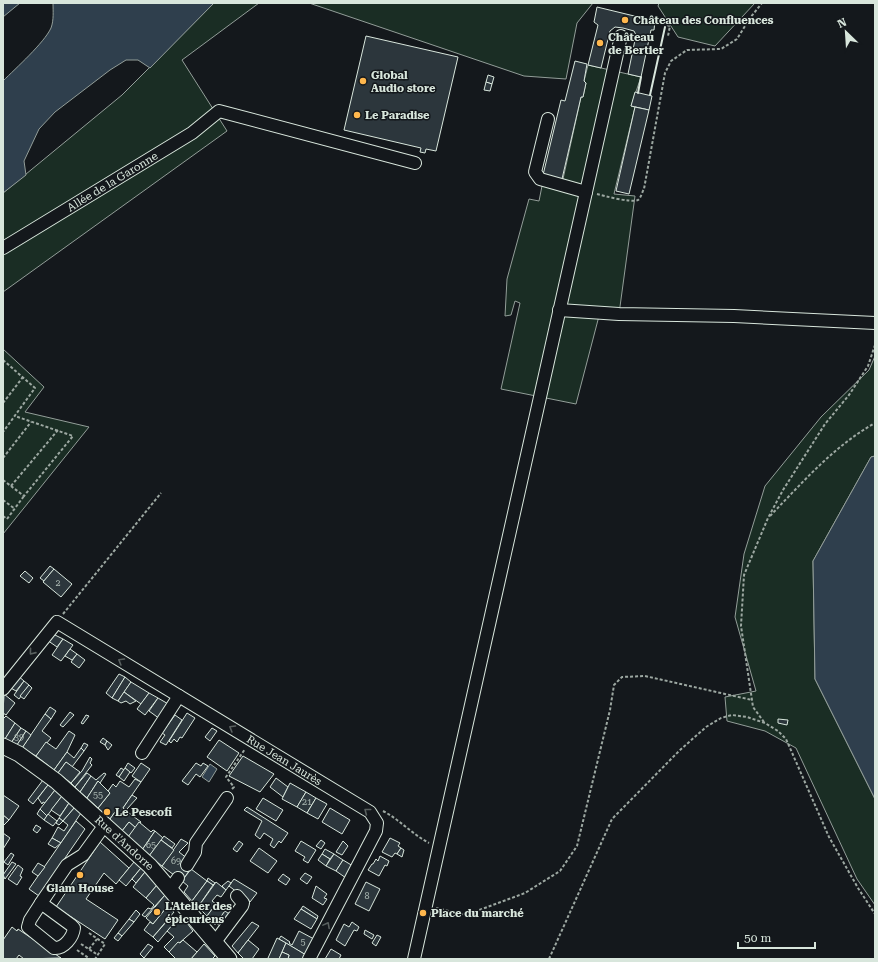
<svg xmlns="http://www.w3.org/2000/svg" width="878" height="962" viewBox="0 0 878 962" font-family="'Roboto Serif',serif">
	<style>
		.green { fill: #1a2d24; stroke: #939e99 }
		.water { fill: #2f3f4d; stroke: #939e99 }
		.building { fill: #2c363c; stroke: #d8e6dc }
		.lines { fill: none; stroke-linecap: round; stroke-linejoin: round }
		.minor-casing { stroke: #d8e6dc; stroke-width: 14 }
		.major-casing { stroke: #d8e6dc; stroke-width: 17 }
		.path { stroke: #9da8a2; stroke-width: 2; stroke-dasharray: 3 2; stroke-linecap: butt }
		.minor { stroke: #14181c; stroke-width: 12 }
		.major { stroke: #14181c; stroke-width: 15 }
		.wall { stroke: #d8e6dc; stroke-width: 2 }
		.oneway { stroke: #59605f }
		.poi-dot { fill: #ffb74d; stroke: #14181c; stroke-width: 1.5 }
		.labels { text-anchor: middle; stroke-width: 3; stroke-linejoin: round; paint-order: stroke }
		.number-label { font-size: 9px; fill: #adbab4 }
		.poi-label { font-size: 11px; font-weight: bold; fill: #d8e6dc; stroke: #14181c; text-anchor: start }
		.street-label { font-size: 11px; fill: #d8e6dc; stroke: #14181c }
	</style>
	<rect width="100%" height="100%" fill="#14181c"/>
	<g class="green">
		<path d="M214 3H259L182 60 227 131 3 292V193L122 95Z"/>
		<path d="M309 3H593L577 23 566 79 524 76Z"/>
		<path d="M659 3H755L715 46 678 37 658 6Z"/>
		<path d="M588 65 641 77 631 106 635 107 614 194 635 196 619 314 599 316 576 404 501 389 520 303 515 301 511 315 505 316 507 279 529 199 539 201 542 186 582 191 563 179 581 97H583L586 83 584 81Z"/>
		<path d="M3 349 44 387 25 412 89 427 3 534Z"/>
		<path d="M875 356V456L871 457 813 561 815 679 875 799V905L857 879 796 748 765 731 727 721 725 697 756 691 735 617 744 554 765 486 821 417 869 370Z"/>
	</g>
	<g class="water">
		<path d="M3 3H20L3 17Z"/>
		<path d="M53 3H214L150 68 138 60H126L110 70 55 112 39 129 24 161 26 175 3 193V81C16 68 44 43 51 28 54 20 53 11 53 3Z"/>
		<path d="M875 456V799L815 679 813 561 871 457Z"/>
		<path d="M210 764 217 769 209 782 202 777Z"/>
	</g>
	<g class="building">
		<path d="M597 7 655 21 654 30H651L641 77 628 74 636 35 634 31 623 28 615 27 610 31 601 68 588 65 598 25 594 22Z"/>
		<path d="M366 36 458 57 436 151 426 149 425 153 420 152 421 148 344 130Z"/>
		<path d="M575 61 587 64 584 81 586 83 583 97H581L562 179 543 175 561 100 565 101Z"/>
		<path d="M488 75 494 77 492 84 486 82Z"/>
		<path d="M486 82 492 84 490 91 484 90Z"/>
		<path d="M635 92 652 96 649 110 631 106Z"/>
		<path d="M635 107 649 110 629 194 616 191Z"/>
		<path d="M50 566 54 569 44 581 40 578Z"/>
		<path d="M54 569 72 584 61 597 43 582Z"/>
		<path d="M25 571 33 578 29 583 20 576Z"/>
		<path d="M53 634 63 639 57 647 47 640Z"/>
		<path d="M63 639 73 645 61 661 52 655Z"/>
		<path d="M70 649 77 654 72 660 65 656Z"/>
		<path d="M77 654 85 660 79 668 71 662Z"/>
		<path d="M119 674 125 677 112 698 106 693Z"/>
		<path d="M17 675 24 681 16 691 9 687Z"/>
		<path d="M125 677 131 682 118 701 112 698Z"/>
		<path d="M24 681 29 685 19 699 14 695Z"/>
		<path d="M131 682 149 693 141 704 124 692Z"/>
		<path d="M29 685 32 688 24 699 20 696Z"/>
		<path d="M124 692 136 701 130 704 126 701 121 703 118 701Z"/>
		<path d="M149 693 158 698 145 715 137 709Z"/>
		<path d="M4 694 15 703 6 715 3 713Z"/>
		<path d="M158 698 170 705 160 719 149 711Z"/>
		<path d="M50 707 56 711 51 719 45 714Z"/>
		<path d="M70 712 74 715 63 727 60 725Z"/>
		<path d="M187 713 195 718 182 738 180 737 177 742 174 739 171 743 169 741Z"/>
		<path d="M45 714 51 719 42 731 51 738 36 756 22 748Z"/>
		<path d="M86 715 89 716 83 724 81 723Z"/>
		<path d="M175 715 182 720 166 745 160 742 165 735 162 733Z"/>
		<path d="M6 716 15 723 5 739H3V719Z"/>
		<path d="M778 719 788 720 787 725 778 723Z"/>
		<path d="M15 723 21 728 11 743 5 739Z"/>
		<path d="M21 728 26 731 17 745 11 743Z"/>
		<path d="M212 728 217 731 210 741 205 737Z"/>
		<path d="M26 731 31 735 22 748 17 745Z"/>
		<path d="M69 731 75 735 67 752 54 770 36 756 46 742 56 749Z"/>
		<path d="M103 738 107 741 105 745 100 742Z"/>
		<path d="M219 740 239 753 227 771 207 757Z"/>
		<path d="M107 741 112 745 108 750 105 745Z"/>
		<path d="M84 743 88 745 84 751 81 748Z"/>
		<path d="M81 748 84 751 72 767 66 762 58 773 54 770 67 752 74 758Z"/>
		<path d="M243 756 274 774 260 792 229 776Z"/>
		<path d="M90 757 92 759 90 763 92 765 75 787 71 783 82 771Z"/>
		<path d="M66 762 80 772 71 783 58 773Z"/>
		<path d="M128 763 135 768 131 773 125 768Z"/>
		<path d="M141 763 150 769 141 782 132 776Z"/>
		<path d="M196 763 201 766 203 763 208 766 200 777 196 774 188 785 182 781Z"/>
		<path d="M121 768 124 770 119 777 116 775Z"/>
		<path d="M125 768 130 772 124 781 119 777Z"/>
		<path d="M87 773 91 776 80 792 75 787Z"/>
		<path d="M104 773 106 774 100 783 98 781 87 798 80 792 91 776 96 780Z"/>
		<path d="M276 778 288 787 283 797 270 787Z"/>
		<path d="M135 779 141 782 123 808 125 810 121 816 115 812 110 819 98 808 110 793 108 791 113 784 116 787 120 781 129 787Z"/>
		<path d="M43 780 48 785 33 804 28 800Z"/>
		<path d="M98 781 110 793 98 808 87 798Z"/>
		<path d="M290 783 306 792 297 807 282 799Z"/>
		<path d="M48 785 55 790 45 803 43 802 42 804 38 798Z"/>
		<path d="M55 790 62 796 47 816 40 809Z"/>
		<path d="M306 792 316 798 307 813 297 807Z"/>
		<path d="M3 795 19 806 9 820 3 815Z"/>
		<path d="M132 795 137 798 127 809 128 812 123 808Z"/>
		<path d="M62 796 69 803 60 816 51 810Z"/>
		<path d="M263 798 283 810 276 821 256 809Z"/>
		<path d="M316 798 327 804 318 819 307 813Z"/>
		<path d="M69 803 75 807 63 821 59 818Z"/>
		<path d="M75 807 81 813 61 843 52 838 58 827 64 831 68 825 63 821Z"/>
		<path d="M247 807 288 833 281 843 279 841 274 848 270 845 273 839 264 833 260 839 255 835 262 821 244 810Z"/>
		<path d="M330 808 350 820 342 834 322 822Z"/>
		<path d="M40 809 47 816 44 820 37 814Z"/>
		<path d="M125 810 141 822 136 828 129 822 122 831 110 819 115 812 121 816Z"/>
		<path d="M48 814 57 821 53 826 44 820Z"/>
		<path d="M3 815 9 820 4 825 3 824Z"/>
		<path d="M59 818 63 821 59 825 56 823Z"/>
		<path d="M76 821 85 829 39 896 29 889Z"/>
		<path d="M129 822 136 828 128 837 122 831Z"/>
		<path d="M139 822 151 832 153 830 155 831 142 850 128 837Z"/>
		<path d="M36 825 41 828 37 833 33 830Z"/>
		<path d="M155 831 163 838 149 856 142 850Z"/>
		<path d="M3 833 10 838 3 849Z"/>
		<path d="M164 836 175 844 172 848 161 840Z"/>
		<path d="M52 838 61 843 55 848 48 844Z"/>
		<path d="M390 838 400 843 398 846 401 848 397 854 395 853 392 857 382 852Z"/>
		<path d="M181 839 188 843 179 852 188 859 191 868 182 881 162 866Z"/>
		<path d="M161 840 174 850 162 866 149 856Z"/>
		<path d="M321 840 325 843 321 849 316 846Z"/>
		<path d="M239 841 243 844 237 852 233 849Z"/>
		<path d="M301 841 316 850 308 863 303 860 305 857 295 851Z"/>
		<path d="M343 841 348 846 342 855 336 852Z"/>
		<path d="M100 842 129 868 116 884 104 873 86 899 118 920 105 939 56 907Z"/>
		<path d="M259 848 277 861 268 873 250 861Z"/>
		<path d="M401 848 404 850 402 857 397 854Z"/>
		<path d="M325 849 334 854 330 859 322 854Z"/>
		<path d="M11 853 14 855 8 865 4 862Z"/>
		<path d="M322 854 330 859 326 866 318 860Z"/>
		<path d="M334 854 343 860 336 871 326 866Z"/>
		<path d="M380 856 389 861 387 866 385 865 379 876 368 870 372 864H373L376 859 378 861Z"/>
		<path d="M343 860 353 866 346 878 336 871Z"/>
		<path d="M12 862 16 864 5 879 3 875Z"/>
		<path d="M134 862 141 868 126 886 119 880Z"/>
		<path d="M38 863 45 867 38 876 32 872Z"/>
		<path d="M18 865 23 869 20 876 22 877 17 885 8 879Z"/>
		<path d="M141 868 145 872 136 883 132 879Z"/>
		<path d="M191 869 207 881 192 901 184 892 188 886 182 881Z"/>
		<path d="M145 872 157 885 146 898 133 887Z"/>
		<path d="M305 873 312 877 307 884 300 879Z"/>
		<path d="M283 874 290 879 286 885 278 880Z"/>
		<path d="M208 878 215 883 213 885 207 881Z"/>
		<path d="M234 879 257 893 250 902 229 886Z"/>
		<path d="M207 881 213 885 198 907 192 901Z"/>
		<path d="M228 881 231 883 226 890 222 886Z"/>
		<path d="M216 882 226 890 221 897 217 895 212 901 216 904 207 916 198 907Z"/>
		<path d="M366 882 380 889 369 911 355 904Z"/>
		<path d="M157 885 165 895 145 917 142 915 148 908 151 909 154 905 146 898Z"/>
		<path d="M316 886 327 894 324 898 327 899 323 905 312 898Z"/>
		<path d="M165 895 170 899 167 907 153 924 146 918Z"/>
		<path d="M216 904 225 911 215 925 207 916Z"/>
		<path d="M303 906 318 916 317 919 301 909Z"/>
		<path d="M167 907 174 912 153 937 144 930 150 922 153 924Z"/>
		<path d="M301 909 317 919 311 929 294 919Z"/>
		<path d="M136 910 140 914 134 922 129 919Z"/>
		<path d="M225 911 232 916 223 928 216 923Z"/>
		<path d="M181 915 193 931 169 952 164 947 174 937 167 931Z"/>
		<path d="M129 919 134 922 122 936 118 933Z"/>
		<path d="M168 920 173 924 158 942 153 937Z"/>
		<path d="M252 922 259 926 238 953 232 946Z"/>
		<path d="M352 922 359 927 357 931 354 930 345 946 336 940 344 924 349 927Z"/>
		<path d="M12 927 17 931 18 929 61 958 24 959 19 955 16 959H3V940Z"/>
		<path d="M365 930 374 935 372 939 364 934Z"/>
		<path d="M299 931 314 939 306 955 279 939 281 936 290 942 289 943 292 945Z"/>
		<path d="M118 933 122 936 118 941 114 938Z"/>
		<path d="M377 935 381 937 376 946 372 943Z"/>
		<path d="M277 938 286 943 279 959H271L268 958Z"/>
		<path d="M183 940 197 952 191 959H176L169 952 178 942 180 943Z"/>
		<path d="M248 940 259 949 252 959H244L238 953Z"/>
		<path d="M286 943 306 955 303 959H288L289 955 282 952Z"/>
		<path d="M148 944 153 947 144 958 140 954Z"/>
		<path d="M204 944 215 956 212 959H191Z"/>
		<path d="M331 949 341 955 339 959H325Z"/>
		<path d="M282 952 289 955 288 959H279Z"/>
	</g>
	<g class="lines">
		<g class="minor-casing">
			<g id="minor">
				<path d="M548 119 535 172 540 179 586 192"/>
				<path id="s1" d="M3 248 192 133 219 111 415 163"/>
				<path d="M559 310 619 314 734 316 875 323"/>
				<path id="s2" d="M3 689 57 622 370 812 377 823 376 831 309 959"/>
				<path d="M142 753 179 696"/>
				<path d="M187 865 195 852 196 843 227 798"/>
				<path d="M170 889 178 878"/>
				<path d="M41 903 71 925 74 928C73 937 64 949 54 948L28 927 30 920Z"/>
				<path d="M41 903 67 865 83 855 104 826"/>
				<path d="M215 942 242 906 243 903 237 896"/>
				<path d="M414 959 621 36"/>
			</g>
		</g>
		<g class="major-casing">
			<g id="major">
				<path id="s3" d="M3 746 19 754 56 781 150 866 229 959"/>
			</g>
		</g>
		<g class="path">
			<path d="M667 25 670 26 668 36"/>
			<path d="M597 194C605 196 630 203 638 200 641 198 642 192 644 189L665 73 671 61 687 50 721 49 737 39 750 18 762 3"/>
			<path d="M3 360 35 388 3 432"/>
			<path d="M3 403 23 377"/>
			<path d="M3 458 31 422"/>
			<path d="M3 480 24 496 73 436 15 416"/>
			<path d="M11 486 58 430"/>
			<path d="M3 500 15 509"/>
			<path d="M3 516 7 519 24 496"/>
			<path d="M770 516C803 482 834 446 875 423"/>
			<path d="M63 614 161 493"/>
			<path d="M764 722 753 707 741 626 744 575 768 518 783 490 825 424 849 395 868 366 875 345"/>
			<path d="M232 789 234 787 226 777 245 749"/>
			<path d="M383 811C400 820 412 834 429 843"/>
			<path d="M436 908 466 915 525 893 560 871 577 846 610 710 614 685 622 677 645 676 752 700"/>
			<path d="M89 933 105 944 95 959"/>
			<path d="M81 944 98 955"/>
			<path d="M89 949 97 939"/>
			<path d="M77 950 90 959"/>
			<path d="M549 959 612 819 679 751 706 727 721 718 732 715 747 717 765 723 778 731 786 739 829 837 858 888 875 914"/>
		</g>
		<use href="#minor" class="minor"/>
		<use href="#major" class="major"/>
		<g class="wall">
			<path d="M638 93 641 77"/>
			<path d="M650 95 665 27"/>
		</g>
	</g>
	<defs><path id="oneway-chevron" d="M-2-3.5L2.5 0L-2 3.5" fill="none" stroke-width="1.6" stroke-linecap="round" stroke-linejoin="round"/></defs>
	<g class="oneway">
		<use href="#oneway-chevron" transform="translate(32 652) rotate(129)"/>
		<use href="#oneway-chevron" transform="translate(121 661) rotate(-149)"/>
		<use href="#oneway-chevron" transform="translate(232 728) rotate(-149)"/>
		<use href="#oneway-chevron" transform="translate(367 811) rotate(-142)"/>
		<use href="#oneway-chevron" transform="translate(327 925) rotate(-62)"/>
	</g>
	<g class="poi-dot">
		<circle cx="625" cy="20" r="4"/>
		<circle cx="600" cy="43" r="4"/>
		<circle cx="363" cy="81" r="4"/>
		<circle cx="357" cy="115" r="4"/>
		<circle cx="107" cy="812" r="4"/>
		<circle cx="80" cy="875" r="4"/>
		<circle cx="157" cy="912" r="4"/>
		<circle cx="423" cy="913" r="4"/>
	</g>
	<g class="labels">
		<g class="number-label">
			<text x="58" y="586">2</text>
			<text x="19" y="740">39</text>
			<text x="98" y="798">55</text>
			<text x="307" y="805">21</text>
			<text x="151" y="848">65</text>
			<text x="176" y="864">69</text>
			<text x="367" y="899">8</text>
			<text x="303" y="945">5</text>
		</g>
		<g class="poi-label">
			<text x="633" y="24">Château des Confluences</text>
			<text x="608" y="41">Château<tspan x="608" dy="13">de Bertier</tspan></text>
			<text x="371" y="79">Global<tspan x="371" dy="13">Audio store</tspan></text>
			<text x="365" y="119">Le Paradise</text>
			<text x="115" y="816">Le Pescofi</text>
			<text x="80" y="892" text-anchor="middle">Glam House</text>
			<text x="165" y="910">L'Atelier des<tspan x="165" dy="13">épicuriens</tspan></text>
			<text x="431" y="917">Place du marché</text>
		</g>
		<g class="street-label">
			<text dy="4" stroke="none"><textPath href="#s1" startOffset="128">Allée de la Garonne</textPath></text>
			<text dy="4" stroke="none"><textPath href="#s2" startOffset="352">Rue Jean Jaurès</textPath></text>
			<text dy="4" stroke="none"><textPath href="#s3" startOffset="156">Rue d'Andorre</textPath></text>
		</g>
	</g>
	<rect width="878" height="962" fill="none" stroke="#d8e6dc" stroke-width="8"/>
	<g transform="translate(846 32) rotate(335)" stroke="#14181c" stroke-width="3" paint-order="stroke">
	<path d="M0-3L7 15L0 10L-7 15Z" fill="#d8e6dc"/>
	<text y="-6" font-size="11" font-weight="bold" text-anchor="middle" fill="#d8e6dc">N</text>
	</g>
	<path d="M738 942v6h77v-6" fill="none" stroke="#d8e6dc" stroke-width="2"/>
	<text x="744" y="942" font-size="12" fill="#d8e6dc" stroke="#14181c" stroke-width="3" paint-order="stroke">50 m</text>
</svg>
